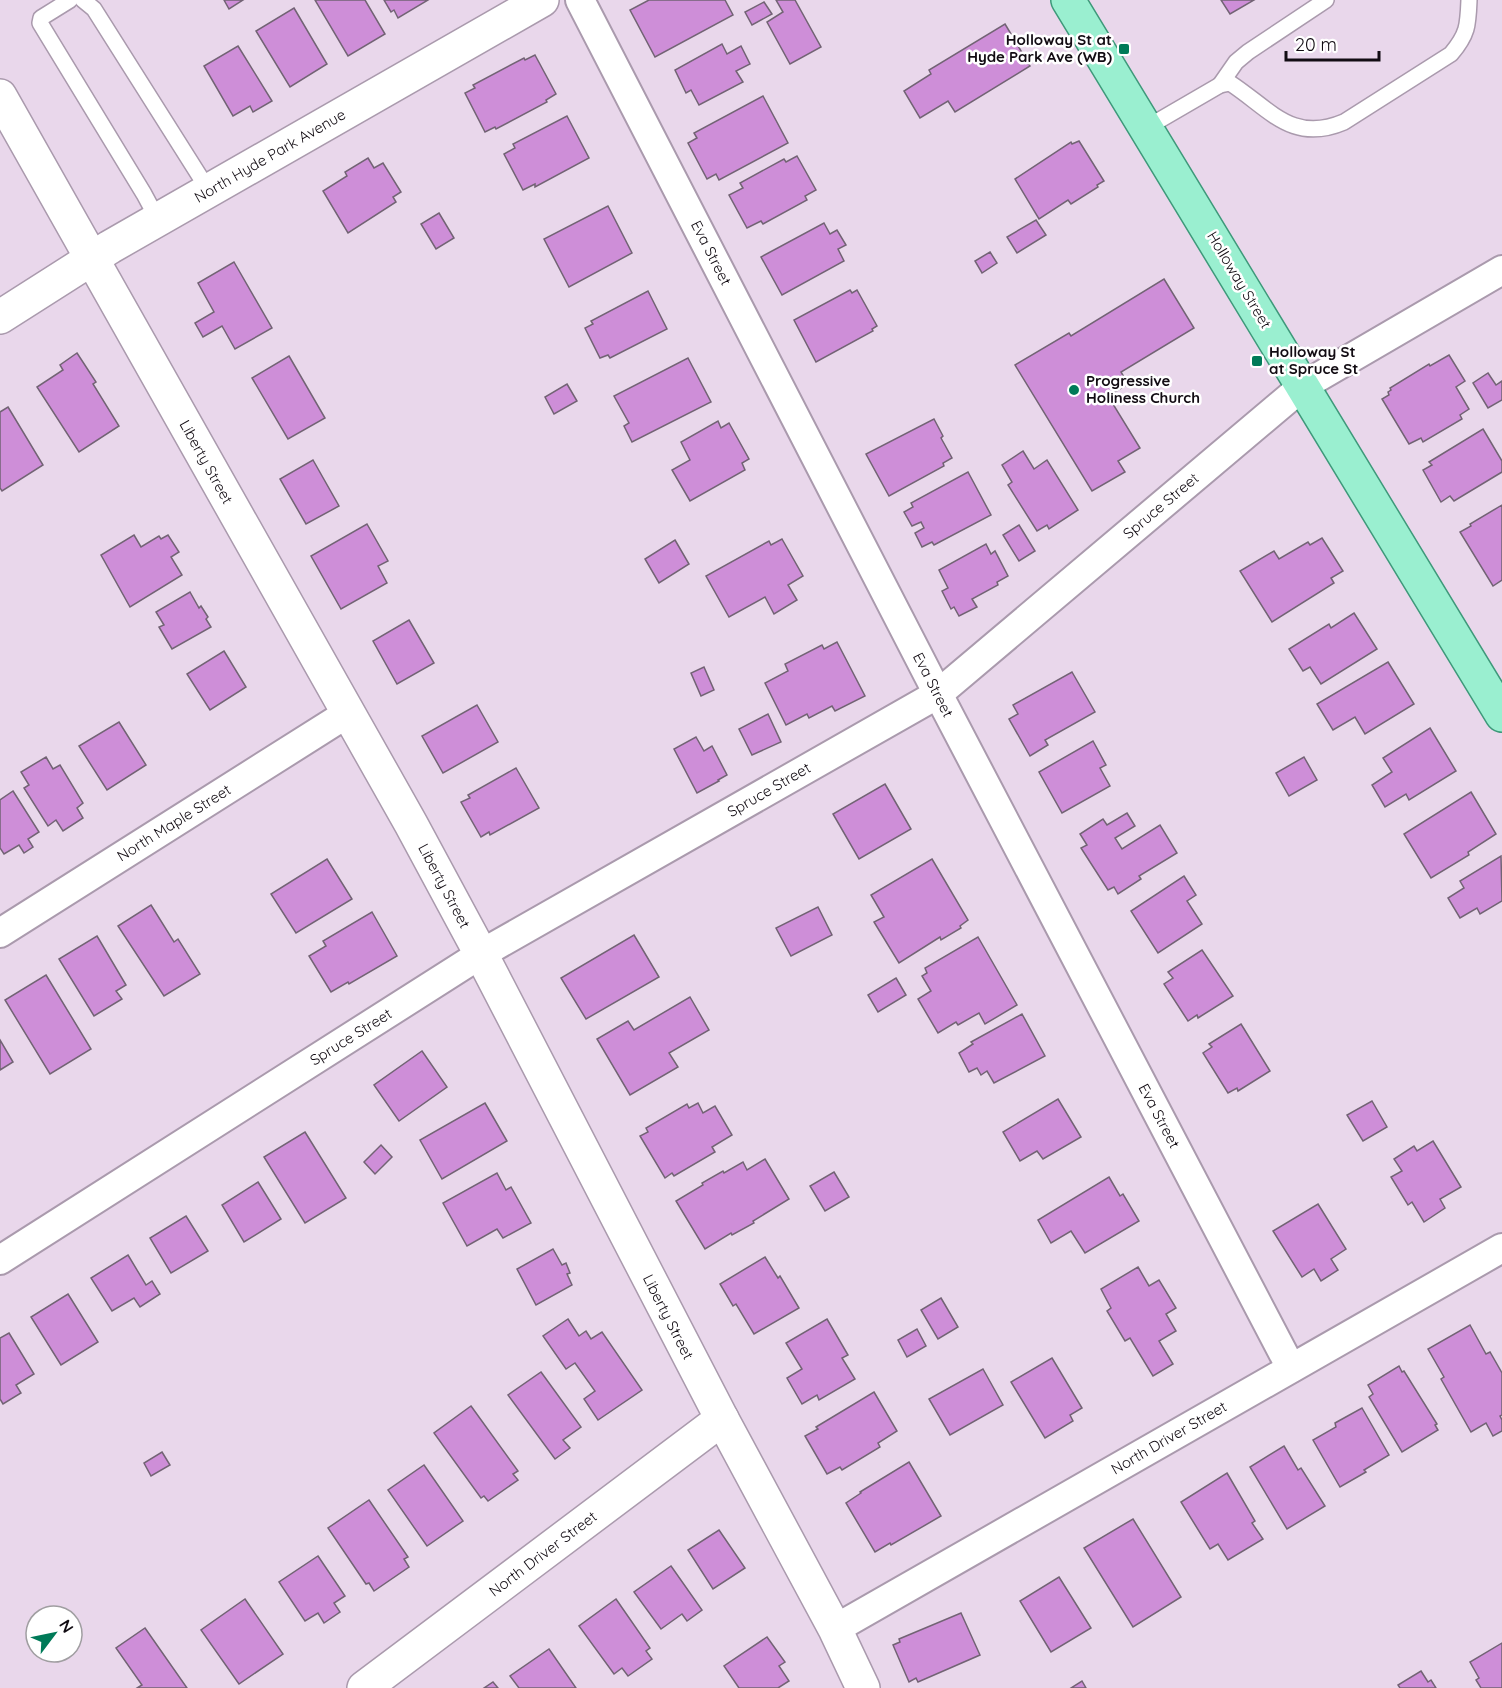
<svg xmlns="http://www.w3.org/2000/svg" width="1502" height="1688" viewBox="0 0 1502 1688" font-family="Quicksand,sans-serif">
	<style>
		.building { fill: #ce8ed8; stroke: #726374; stroke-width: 1.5 }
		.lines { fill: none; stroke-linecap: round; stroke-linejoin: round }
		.service-casing { stroke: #aa9aad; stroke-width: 18 }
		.minor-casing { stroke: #aa9aad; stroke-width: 32 }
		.tertiary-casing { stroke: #aa9aad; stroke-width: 36 }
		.primary-casing { stroke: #3e997a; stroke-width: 36 }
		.service { stroke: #fff; stroke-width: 15 }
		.minor { stroke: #fff; stroke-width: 28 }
		.tertiary { stroke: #fff; stroke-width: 33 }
		.primary { stroke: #9aefd0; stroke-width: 33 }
		.poi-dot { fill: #007a58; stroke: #fff; stroke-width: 2 }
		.labels { text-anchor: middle; stroke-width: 5; stroke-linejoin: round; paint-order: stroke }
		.poi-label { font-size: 15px; font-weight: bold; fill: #120c13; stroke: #fff; text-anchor: start }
		.street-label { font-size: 15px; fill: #120c13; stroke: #fff }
	</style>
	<rect width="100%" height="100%" fill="#e9d7eb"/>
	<g class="building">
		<path d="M224 0H243L229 9Z"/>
		<path d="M315 0H365L385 34 348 56Z"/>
		<path d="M384 0H428L398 18 394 10 391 12Z"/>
		<path d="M649 0H725L733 15 655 57 630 10Z"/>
		<path d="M776 0H795L821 47 790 64 767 22 783 12Z"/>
		<path d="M1221 0H1254L1230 14Z"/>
		<path d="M764 2 772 14 752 25 745 12Z"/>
		<path d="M294 8 327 64 290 87 256 31Z"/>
		<path d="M1005 24 1030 66 955 112 948 101 920 118 904 91 931 74 929 70Z"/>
		<path d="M722 44 727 54 741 46 750 64 736 71 743 82 699 105 691 90 686 93 675 70Z"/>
		<path d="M238 46 272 101 253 112 250 106 233 116 204 66Z"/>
		<path d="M535 55 556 94 546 100 547 102 496 129 495 127 485 132 465 93 475 88 473 85 524 58 525 60Z"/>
		<path d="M763 96 788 143 719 180 716 174 707 179 688 143 697 138 694 133Z"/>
		<path d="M567 116 589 158 535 187V184L523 190 504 154 515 148 513 144Z"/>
		<path d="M1079 141 1104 181 1097 185 1098 187 1071 204 1068 200 1039 219 1015 179 1071 142 1072 144Z"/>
		<path d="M797 156 816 190 805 196 807 200 763 224 761 221 747 228 729 195 743 188 740 183 784 159 786 162Z"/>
		<path d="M368 158 374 168 383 163 401 192 393 197 396 202 348 233 323 191 347 176 345 172Z"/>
		<path d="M608 206 632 253 569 287 544 239Z"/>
		<path d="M439 213 454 238 436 249 421 224Z"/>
		<path d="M1036 220 1046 235 1017 253 1007 237Z"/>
		<path d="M824 223 830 234 837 230 846 245 838 249 844 261 782 295 761 257Z"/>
		<path d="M990 252 997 263 982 273 975 261Z"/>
		<path d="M234 262 272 328 235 349 222 326 203 337 195 323 214 312 198 283Z"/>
		<path d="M1164 279 1194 328 1121 372 1128 384 1108 396 1140 448 1118 461 1125 472 1092 491 1015 365 1069 333 1071 336Z"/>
		<path d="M850 290 852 293 857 290 877 326 872 329 873 331 816 362 794 320Z"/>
		<path d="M648 291 667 329 610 358 608 355 600 358 585 328 593 324 591 321Z"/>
		<path d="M77 353 96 382 93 384 119 426 79 452 37 387 63 370 60 365Z"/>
		<path d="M1449 355 1465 381 1456 387 1469 409 1460 415 1462 419 1423 442 1421 438 1409 444 1382 399 1389 395 1388 392 1391 390 1390 388 1429 364 1430 366Z"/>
		<path d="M289 356 325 418 288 439 252 378Z"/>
		<path d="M688 358 711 402 632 442 624 426 629 423 614 396Z"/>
		<path d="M1488 373 1496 385 1502 381V400L1488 408 1473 383Z"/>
		<path d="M567 384 577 401 554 414 545 397Z"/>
		<path d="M8 407 43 465 2 491 0 488V412Z"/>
		<path d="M934 419 943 436 941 438 952 458 943 463 944 466 889 496 866 454Z"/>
		<path d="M718 421 721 428 729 423 749 459 742 463 745 470 690 501 672 470 690 460 681 442Z"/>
		<path d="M1483 429 1502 461V472L1454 501 1450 496 1441 502 1423 470 1432 465 1429 462Z"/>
		<path d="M1023 451 1034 469 1047 460 1078 510 1049 529 1047 525 1037 531 1008 485 1012 482 1002 465Z"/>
		<path d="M313 460 339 506 306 524 280 479Z"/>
		<path d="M968 472 991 515 934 545 932 542 922 547 915 533 924 528 921 522 912 526 904 512 913 507 911 503Z"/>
		<path d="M1502 505V580L1493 586 1460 532 1471 526 1470 524Z"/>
		<path d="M367 524 388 561 378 566 387 583 341 609 311 556Z"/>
		<path d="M1019 525 1035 551 1019 561 1003 535Z"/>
		<path d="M134 535 141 547 159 536 161 539 168 535 179 552 171 557 182 575 130 607 101 555Z"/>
		<path d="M1322 538 1343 571 1331 578 1334 583 1272 622 1240 571 1274 551 1279 559 1308 542 1310 545Z"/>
		<path d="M782 539 803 576 788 585 797 600 774 614 765 597 729 617 706 576 769 541 771 545Z"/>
		<path d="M675 540 689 564 659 583 645 559Z"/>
		<path d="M986 544 991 554 995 551 1008 576 997 582 998 585 972 599 977 607 959 616 954 607 951 609 942 591 948 588 939 570Z"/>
		<path d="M190 592 199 608 201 606 208 617 206 619 211 627 172 649 159 627 164 625 156 612Z"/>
		<path d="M1354 613 1377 649 1321 684 1310 667 1303 671 1289 649 1329 624 1331 628Z"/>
		<path d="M409 620 434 663 397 684 373 641Z"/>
		<path d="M837 642 865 696 835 711 832 706 809 718 807 714 786 725 765 683 788 671 785 664 822 645 824 649Z"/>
		<path d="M224 651 246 687 210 710 187 674Z"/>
		<path d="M1388 662 1414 704 1365 734 1355 717 1333 730 1317 704Z"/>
		<path d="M704 667 714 690 701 696 691 673Z"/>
		<path d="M1072 672 1095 712 1045 740 1048 745 1030 756 1009 719 1018 714 1013 705Z"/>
		<path d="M477 705 498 742 443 773 422 736Z"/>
		<path d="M768 714 781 742 752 755 739 729Z"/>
		<path d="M119 722 146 765 107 790 79 746Z"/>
		<path d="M1430 728 1456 771 1409 800 1406 794 1385 807 1372 785 1392 772 1383 758Z"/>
		<path d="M696 737 704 751 712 746 727 775 718 780 719 781 697 793 674 749Z"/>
		<path d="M1093 741 1106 765 1100 768 1110 786 1062 813 1039 772Z"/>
		<path d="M46 757 53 769 60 765 83 803 77 808 83 818 63 831 56 820 48 826 24 788 29 785 21 772Z"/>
		<path d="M1304 757 1317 780 1289 796 1276 773Z"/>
		<path d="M516 768 539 808 490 835 489 832 481 837 461 802 470 798 468 795Z"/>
		<path d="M885 784 911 829 859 859 833 814Z"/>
		<path d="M13 791 39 832 28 839 33 847 24 853 19 845 4 854 0 848V800Z"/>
		<path d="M1471 792 1496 834 1468 852 1469 855 1431 878 1404 834Z"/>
		<path d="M1127 813 1135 826 1115 838 1122 849 1160 825 1177 853 1139 876 1141 879 1118 894 1114 887 1108 890 1081 848 1087 845 1080 834 1103 819 1107 825Z"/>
		<path d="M1501 856 1502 901 1480 914 1477 908 1460 918 1448 898 1464 888 1460 881Z"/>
		<path d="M327 859 352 899 296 933 271 894Z"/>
		<path d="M932 859 968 920 960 926 961 928 941 940 940 937 899 963 874 922 884 917 871 895Z"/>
		<path d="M1184 876 1196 895 1187 901 1202 924 1158 953 1131 911Z"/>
		<path d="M151 905 174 942 178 939 200 974 164 996 118 926Z"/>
		<path d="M818 907 832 935 791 956 776 928Z"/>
		<path d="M372 912 397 956 349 984 348 982 331 992 309 956 326 946 323 941Z"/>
		<path d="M634 935 659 977 586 1019 561 978Z"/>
		<path d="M97 936 126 985 116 991 122 999 94 1016 59 959Z"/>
		<path d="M978 937 1017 1005 985 1024 979 1013 958 1025 956 1022 938 1033 918 999 931 991 922 976 927 973 925 968Z"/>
		<path d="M1202 950 1233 996 1198 1018 1197 1015 1188 1021 1164 984 1173 978 1168 972Z"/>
		<path d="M46 975 91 1049 50 1074 5 1000Z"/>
		<path d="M896 978 906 995 878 1012 868 995Z"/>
		<path d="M690 997 709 1030 669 1053 678 1067 630 1095 597 1039 628 1021 634 1030Z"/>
		<path d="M1022 1014 1045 1056 994 1083 987 1071 981 1075 977 1068 969 1072 959 1053 973 1044 971 1042Z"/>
		<path d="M1241 1024 1270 1071 1238 1091 1237 1088 1228 1093 1203 1053 1212 1047 1209 1044Z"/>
		<path d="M0 1040 13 1062 0 1070Z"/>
		<path d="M422 1051 447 1087 399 1121 374 1085Z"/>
		<path d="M1058 1099 1081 1137 1043 1159 1037 1151 1020 1161 1003 1132Z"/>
		<path d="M1372 1101 1387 1127 1363 1141 1347 1115Z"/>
		<path d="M485 1103 507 1141 442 1179 420 1140Z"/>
		<path d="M698 1103 703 1113 715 1106 732 1135 712 1147 715 1152 674 1176 672 1173 665 1178 640 1136 648 1132 646 1128 687 1104 689 1108Z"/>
		<path d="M305 1132 346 1198 305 1223 264 1157Z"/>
		<path d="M1433 1141 1461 1187 1440 1199 1445 1208 1424 1222 1412 1202 1408 1205 1391 1177 1402 1171 1394 1159 1414 1146 1417 1151Z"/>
		<path d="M381 1145 392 1157 375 1174 364 1162Z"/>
		<path d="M765 1159 789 1199 753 1221 754 1223 732 1235 731 1233 705 1249 676 1201 703 1185 702 1183 723 1171 724 1173 743 1162 747 1170Z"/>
		<path d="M834 1172 849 1197 825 1211 810 1186Z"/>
		<path d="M497 1173 506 1190 511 1187 531 1223 503 1238 497 1229 467 1246 443 1203Z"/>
		<path d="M1109 1177 1120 1196 1123 1194 1139 1221 1085 1253 1071 1231 1051 1243 1038 1220Z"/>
		<path d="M258 1182 281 1219 244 1242 222 1205Z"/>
		<path d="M1318 1204 1346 1249 1331 1259 1338 1270 1321 1281 1314 1269 1302 1277 1273 1231Z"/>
		<path d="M186 1216 208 1251 171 1273 150 1238Z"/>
		<path d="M553 1249 562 1265 566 1263 570 1273 567 1274 572 1285 536 1305 517 1269Z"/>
		<path d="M128 1255 146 1285 152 1281 160 1294 140 1307 134 1298 112 1311 91 1278Z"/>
		<path d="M765 1257 778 1278 780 1276 799 1308 754 1334 736 1304 733 1306 720 1284Z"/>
		<path d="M1138 1267 1149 1286 1159 1280 1176 1308 1166 1314 1176 1331 1159 1341 1173 1364 1153 1376 1130 1338 1125 1341 1107 1311 1111 1308 1101 1289Z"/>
		<path d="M68 1294 98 1342 61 1365 31 1317Z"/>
		<path d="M941 1298 958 1327 938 1339 921 1310Z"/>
		<path d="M568 1319 579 1336 586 1331 591 1339 602 1332 642 1390 598 1420 584 1399 595 1391 575 1363 566 1369 543 1336Z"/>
		<path d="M827 1319 848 1355 842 1358 855 1379 819 1400 817 1395 802 1404 787 1378 802 1369 786 1343Z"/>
		<path d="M1470 1325 1486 1354 1490 1352 1502 1373V1415L1500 1416 1502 1420V1431L1493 1436 1486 1423 1471 1432 1441 1379 1444 1377 1428 1349Z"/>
		<path d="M917 1329 926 1346 907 1357 898 1340Z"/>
		<path d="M9 1333 34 1374 16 1385 21 1393 3 1404 0 1399V1338Z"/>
		<path d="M1052 1358 1082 1408 1070 1415 1073 1421 1045 1438 1011 1382Z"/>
		<path d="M1399 1366 1402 1372 1404 1371 1437 1424 1435 1425 1438 1430 1402 1452 1369 1397 1373 1394 1368 1385Z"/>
		<path d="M983 1369 1003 1405 950 1435 929 1399Z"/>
		<path d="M541 1372 581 1427 563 1440 570 1448 555 1459 508 1395Z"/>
		<path d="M874 1392 897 1431 878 1443 880 1447 842 1470 840 1467 827 1474 805 1436 818 1429 816 1427Z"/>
		<path d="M471 1406 518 1471 513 1474 518 1480 488 1501 484 1496 481 1498 434 1433Z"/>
		<path d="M1362 1408 1389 1455 1364 1470 1366 1472 1340 1487 1313 1440 1336 1427 1335 1423Z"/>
		<path d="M1284 1446 1298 1470 1301 1468 1325 1506 1287 1529 1250 1467Z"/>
		<path d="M162 1452 170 1465 151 1476 144 1463Z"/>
		<path d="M909 1462 941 1516 891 1545 890 1543 875 1552 846 1503 861 1493 860 1492Z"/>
		<path d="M424 1465 463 1521 427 1546 388 1490Z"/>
		<path d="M1227 1473 1255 1521 1252 1523 1263 1539 1228 1560 1218 1544 1210 1549 1181 1502Z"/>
		<path d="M369 1500 408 1557 404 1559 409 1567 374 1591 369 1583 366 1584 328 1528Z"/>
		<path d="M1133 1519 1181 1597 1133 1627 1084 1548Z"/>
		<path d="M719 1530 745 1568 713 1589 688 1550Z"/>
		<path d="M318 1556 345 1596 334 1603 340 1612 324 1623 318 1613 305 1621 279 1582Z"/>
		<path d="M671 1566 702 1610 687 1621 682 1614 661 1629 634 1592Z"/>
		<path d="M1059 1577 1091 1628 1051 1652 1020 1601Z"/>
		<path d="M245 1599 283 1654 239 1684 201 1630Z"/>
		<path d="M616 1599 650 1648 646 1651 652 1659 628 1676 622 1668 614 1674 579 1626Z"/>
		<path d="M961 1613 980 1655 918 1682 916 1678 909 1682 893 1645 900 1642 899 1639Z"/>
		<path d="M145 1628 187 1688H137L142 1685 116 1648Z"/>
		<path d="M767 1637 785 1662 779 1666 789 1681 778 1688H739L724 1666Z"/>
		<path d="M1502 1643V1688H1481L1476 1680 1479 1678 1470 1662Z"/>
		<path d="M549 1649 576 1688H519L510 1676Z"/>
		<path d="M1421 1671 1428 1682 1431 1680 1436 1688H1400L1398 1685Z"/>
		<path d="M1082 1681 1086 1688H1071Z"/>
		<path d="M493 1682 498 1688H484Z"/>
	</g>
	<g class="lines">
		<g class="service-casing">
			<g id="service">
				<path d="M70 0 41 18 40 23 144 194 158 220"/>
				<path d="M83 0 94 9 209 191"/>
				<path d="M1220 85 1236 62 1248 52 1326 0"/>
				<path d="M1146 128 1220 85 1230 83C1270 109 1292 144 1344 122L1451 54C1468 34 1468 25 1469 0"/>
			</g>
		</g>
		<g class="minor-casing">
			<g id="minor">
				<path d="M580 0 938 694 1291 1368"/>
				<path d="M0 933 348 713"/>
				<path d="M0 1260 481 954 938 694 1303 386 1502 270"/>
				<path d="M835 1629 1502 1248"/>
			</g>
		</g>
		<g class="tertiary-casing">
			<g id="tertiary">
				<path d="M0 96 411 824 481 954 722 1419 835 1629 863 1688"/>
				<path d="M0 317 110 247 542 0"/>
				<path d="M364 1688 722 1419"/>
			</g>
		</g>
		<g class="primary-casing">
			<path id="primary" d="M1068 0 1502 715"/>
		</g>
		<use href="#service" class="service"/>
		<use href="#minor" class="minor"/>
		<use href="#tertiary" class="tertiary"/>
		<use href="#primary" class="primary"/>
	</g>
	<g class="poi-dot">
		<rect x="1118" y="43" width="12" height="12" rx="3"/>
		<rect x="1251" y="355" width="12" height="12" rx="3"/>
		<circle cx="1074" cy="390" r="6"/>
	</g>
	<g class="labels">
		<g class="poi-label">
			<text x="1112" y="45" text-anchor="end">Holloway St at<tspan x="1112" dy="17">Hyde Park Ave (WB)</tspan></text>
			<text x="1269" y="357">Holloway St<tspan x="1269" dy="17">at Spruce St</tspan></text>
			<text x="1086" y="386">Progressive<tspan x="1086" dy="17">Holiness Church</tspan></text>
		</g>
		<g class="street-label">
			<text transform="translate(270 156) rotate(-30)" y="5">North Hyde Park Avenue</text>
			<text transform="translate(711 253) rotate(63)" y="5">Eva Street</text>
			<text transform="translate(1239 280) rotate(59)" y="5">Holloway Street</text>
			<text transform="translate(206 462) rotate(61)" y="5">Liberty Street</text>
			<text transform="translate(1161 506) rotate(-40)" y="5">Spruce Street</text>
			<text transform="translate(933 685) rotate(63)" y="5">Eva Street</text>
			<text transform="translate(769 790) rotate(-30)" y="5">Spruce Street</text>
			<text transform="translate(174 823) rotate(-32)" y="5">North Maple Street</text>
			<text transform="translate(444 886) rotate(62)" y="5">Liberty Street</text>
			<text transform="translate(351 1037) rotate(-32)" y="5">Spruce Street</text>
			<text transform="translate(1159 1116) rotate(62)" y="5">Eva Street</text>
			<text transform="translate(668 1317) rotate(63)" y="5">Liberty Street</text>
			<text transform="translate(1169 1438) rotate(-30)" y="5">North Driver Street</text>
			<text transform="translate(543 1554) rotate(-37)" y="5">North Driver Street</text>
		</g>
	</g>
	<g transform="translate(54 1634) rotate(58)"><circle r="28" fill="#ffffff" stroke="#a09ea1" stroke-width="1.5"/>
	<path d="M0-4.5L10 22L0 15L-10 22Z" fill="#007a58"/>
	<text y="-9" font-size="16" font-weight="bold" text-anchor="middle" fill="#120c13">N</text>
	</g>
	<path d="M1286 51v9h93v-9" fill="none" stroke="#120c13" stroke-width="3"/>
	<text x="1295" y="51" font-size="18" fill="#120c13" stroke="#ffffff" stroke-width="4.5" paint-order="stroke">20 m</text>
</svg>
